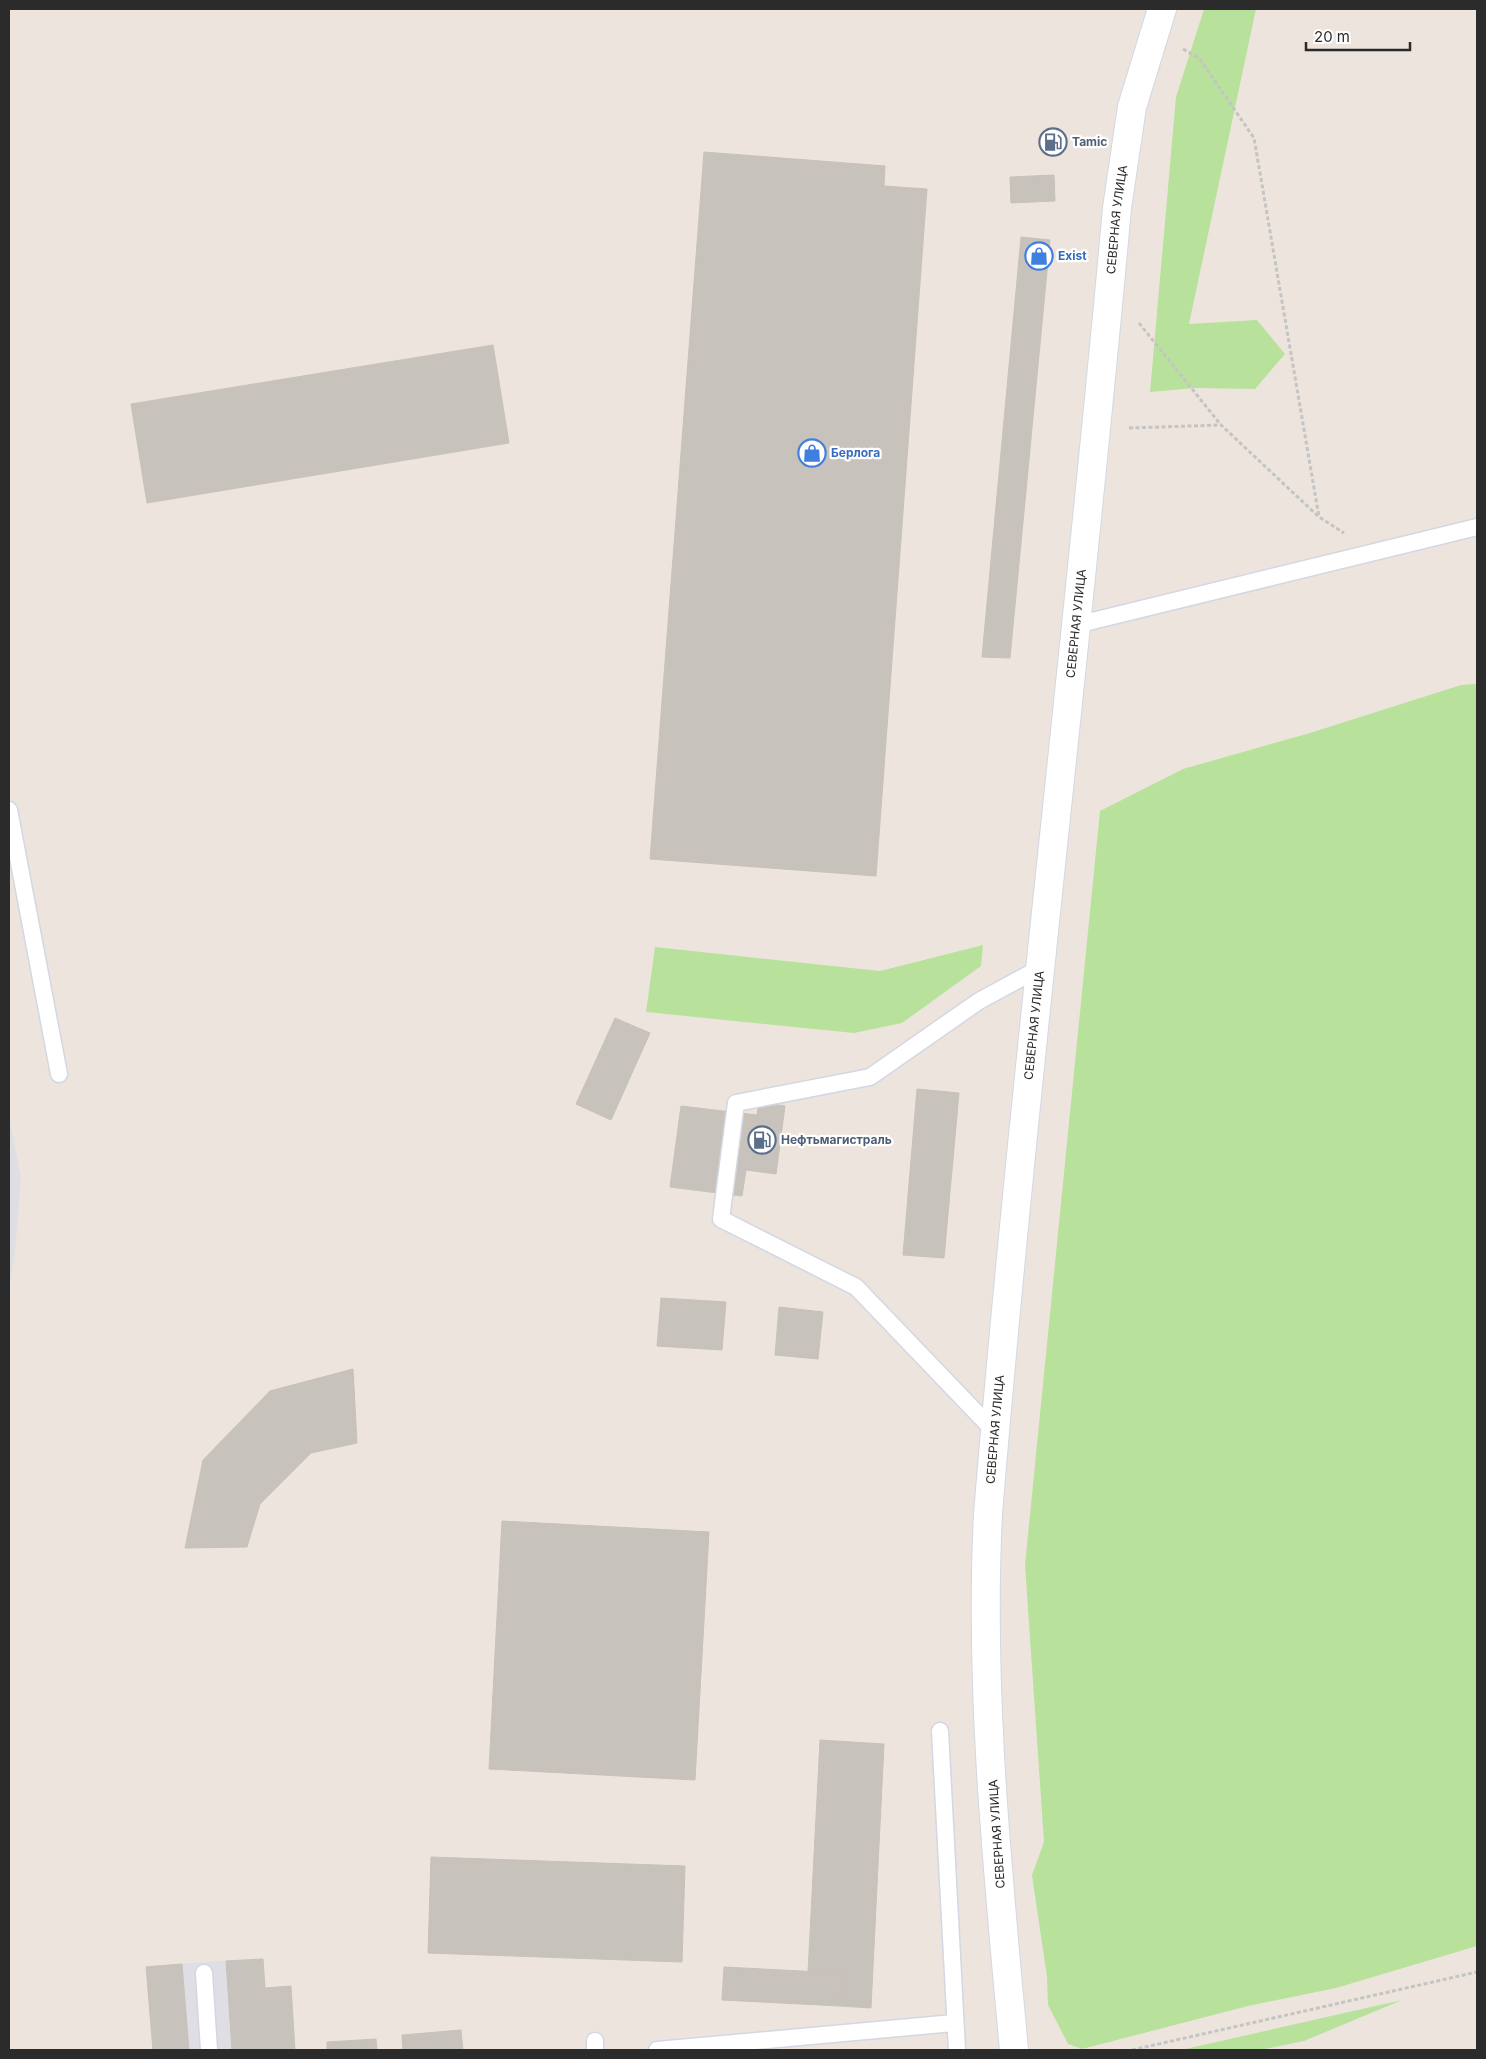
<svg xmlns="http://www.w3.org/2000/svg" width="1486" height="2059" viewBox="0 0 1486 2059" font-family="Inter,sans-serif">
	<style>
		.industrial { fill: #dfdee5 }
		.green { fill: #b8e29b }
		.building { fill: #c8c2bd; stroke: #c8c1b7 }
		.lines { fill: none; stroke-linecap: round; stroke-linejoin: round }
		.service-casing { stroke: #d3d7e3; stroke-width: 19 }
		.secondary-casing { stroke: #d3d7e3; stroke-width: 30 }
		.path { stroke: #c4c4c4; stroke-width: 3; stroke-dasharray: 4 2.5; stroke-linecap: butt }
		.service { stroke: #fff; stroke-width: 16 }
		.secondary { stroke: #fff; stroke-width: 28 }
		.labels { text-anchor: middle; stroke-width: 4.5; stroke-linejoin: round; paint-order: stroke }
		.service-label { font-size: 12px; font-weight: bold; fill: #4e5e75; stroke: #fff; text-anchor: start }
		.street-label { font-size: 12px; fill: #2b2b2b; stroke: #fff }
		.shop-label { font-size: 12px; font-weight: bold; fill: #366cbe; stroke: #fff; text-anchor: start }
	</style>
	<rect width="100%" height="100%" fill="#ede5dd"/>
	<g class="industrial">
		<path d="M9 1117 21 1178 15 1252 9 1289Z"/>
		<path d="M263 1958 270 2050H153L146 1966Z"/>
	</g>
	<g class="green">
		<path d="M1204 9H1256L1189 324 1257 320 1285 354 1255 389 1196 388 1150 392 1176 97Z"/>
		<path d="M1477 684V1946L1336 1988 1248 2006 1082 2049 1068 2044 1048 2005 1047 1977 1032 1875 1044 1842 1025 1565 1100 811 1183 769 1310 733 1461 685Z"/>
		<path d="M983 945 981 966 902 1023 854 1033 646 1012 655 947 880 971Z"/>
		<path d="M1402 2000 1304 2041 1260 2050H1181Z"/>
	</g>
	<g class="building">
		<path d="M704 152 885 166 884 186 927 189 876 876 650 859Z"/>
		<path d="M1054 175 1055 201 1011 203 1010 177Z"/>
		<path d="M1021 237 1050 240 1010 658 982 657Z"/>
		<path d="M493 345 509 443 147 503 131 404Z"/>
		<path d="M615 1018 650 1033 611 1120 576 1104Z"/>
		<path d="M917 1089 959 1093 944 1258 903 1255Z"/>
		<path d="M759 1102 785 1106 776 1174 746 1170 742 1196 670 1187 681 1106 757 1115Z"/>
		<path d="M661 1298 726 1302 722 1350 657 1346Z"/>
		<path d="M779 1307 823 1312 818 1359 775 1355Z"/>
		<path d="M353 1369 357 1443 311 1453 260 1504 247 1547 185 1548 203 1460 270 1391Z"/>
		<path d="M502 1521 709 1532 695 1780 489 1769Z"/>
		<path d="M820 1740 884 1744 871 2008 840 2006 841 1973 808 1972Z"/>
		<path d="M431 1857 685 1866 682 1962 428 1953Z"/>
		<path d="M263 1959 265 1988 291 1986 295 2050H232L226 1961Z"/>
		<path d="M182 1964 189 2050H153L146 1967Z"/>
		<path d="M724 1967 841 1973 840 2006 722 2000Z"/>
		<path d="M461 2030 463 2050H403L402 2035Z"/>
		<path d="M376 2039 377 2050H327V2042Z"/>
	</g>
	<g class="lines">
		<g class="service-casing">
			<g id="service">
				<path d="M1076 625 1477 527"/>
				<path d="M9 810 59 1074"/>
				<path d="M995 1432 856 1287 721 1219 736 1103 870 1077 979 1001 1040 968"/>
				<path d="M940 1731 957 2050"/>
				<path d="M204 1973 209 2050"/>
				<path d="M595 2050V2041"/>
				<path d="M657 2050 954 2023"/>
			</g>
		</g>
		<g class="secondary-casing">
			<g id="secondary">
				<path id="s1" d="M1014 2050C998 1874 979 1691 988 1514 1024 1078 1078 644 1117 208L1132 107 1162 9"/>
			</g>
		</g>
		<g class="path">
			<path d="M1183 49 1199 58 1254 138 1319 517"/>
			<path d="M1139 323 1221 425"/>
			<path d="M1129 428 1221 425 1319 517 1344 533"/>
			<path d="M1132 2050 1477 1972"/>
		</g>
		<use href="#service" class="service"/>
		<use href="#secondary" class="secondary"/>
	</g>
	<defs>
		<g id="fuel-ring" transform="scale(1.4375)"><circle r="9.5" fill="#fff" stroke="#5c6f8a" stroke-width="1.5"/><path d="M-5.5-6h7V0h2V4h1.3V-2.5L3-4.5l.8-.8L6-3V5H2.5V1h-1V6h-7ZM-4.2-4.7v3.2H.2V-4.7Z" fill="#5c6f8a"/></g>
		<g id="shop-ring" transform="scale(1.4375)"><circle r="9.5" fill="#fff" stroke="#3f7fe0" stroke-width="1.5"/><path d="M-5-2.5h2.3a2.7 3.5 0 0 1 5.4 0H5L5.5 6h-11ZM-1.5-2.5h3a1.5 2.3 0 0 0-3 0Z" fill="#3f7fe0"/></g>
	</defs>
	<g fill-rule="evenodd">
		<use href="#fuel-ring" x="1053" y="142"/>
		<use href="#shop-ring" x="1039" y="256"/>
		<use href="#shop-ring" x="812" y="453"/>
		<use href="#fuel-ring" x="762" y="1140"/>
	</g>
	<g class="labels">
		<g class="service-label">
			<text x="1072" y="146">Tamic</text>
			<text x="781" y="1144">Нефтьмагистраль</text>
		</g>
		<g class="street-label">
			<text dy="4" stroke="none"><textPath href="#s1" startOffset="1838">СЕВЕРНАЯ УЛИЦА</textPath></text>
			<text dy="4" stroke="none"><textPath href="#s1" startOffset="1432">СЕВЕРНАЯ УЛИЦА</textPath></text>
			<text dy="4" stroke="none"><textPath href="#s1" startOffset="1028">СЕВЕРНАЯ УЛИЦА</textPath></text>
			<text dy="4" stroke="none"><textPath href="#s1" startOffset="622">СЕВЕРНАЯ УЛИЦА</textPath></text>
			<text transform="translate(997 1834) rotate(-94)" y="4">СЕВЕРНАЯ УЛИЦА</text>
		</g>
		<g class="shop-label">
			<text x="1058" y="260">Exist</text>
			<text x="831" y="457">Берлога</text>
		</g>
	</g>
	<rect width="1486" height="2059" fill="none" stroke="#2b2b2b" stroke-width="20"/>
	<path d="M1306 42v8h104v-8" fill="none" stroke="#2b2b2b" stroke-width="2.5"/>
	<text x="1314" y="42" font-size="15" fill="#2b2b2b" stroke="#ffffff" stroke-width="4" paint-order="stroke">20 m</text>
</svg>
